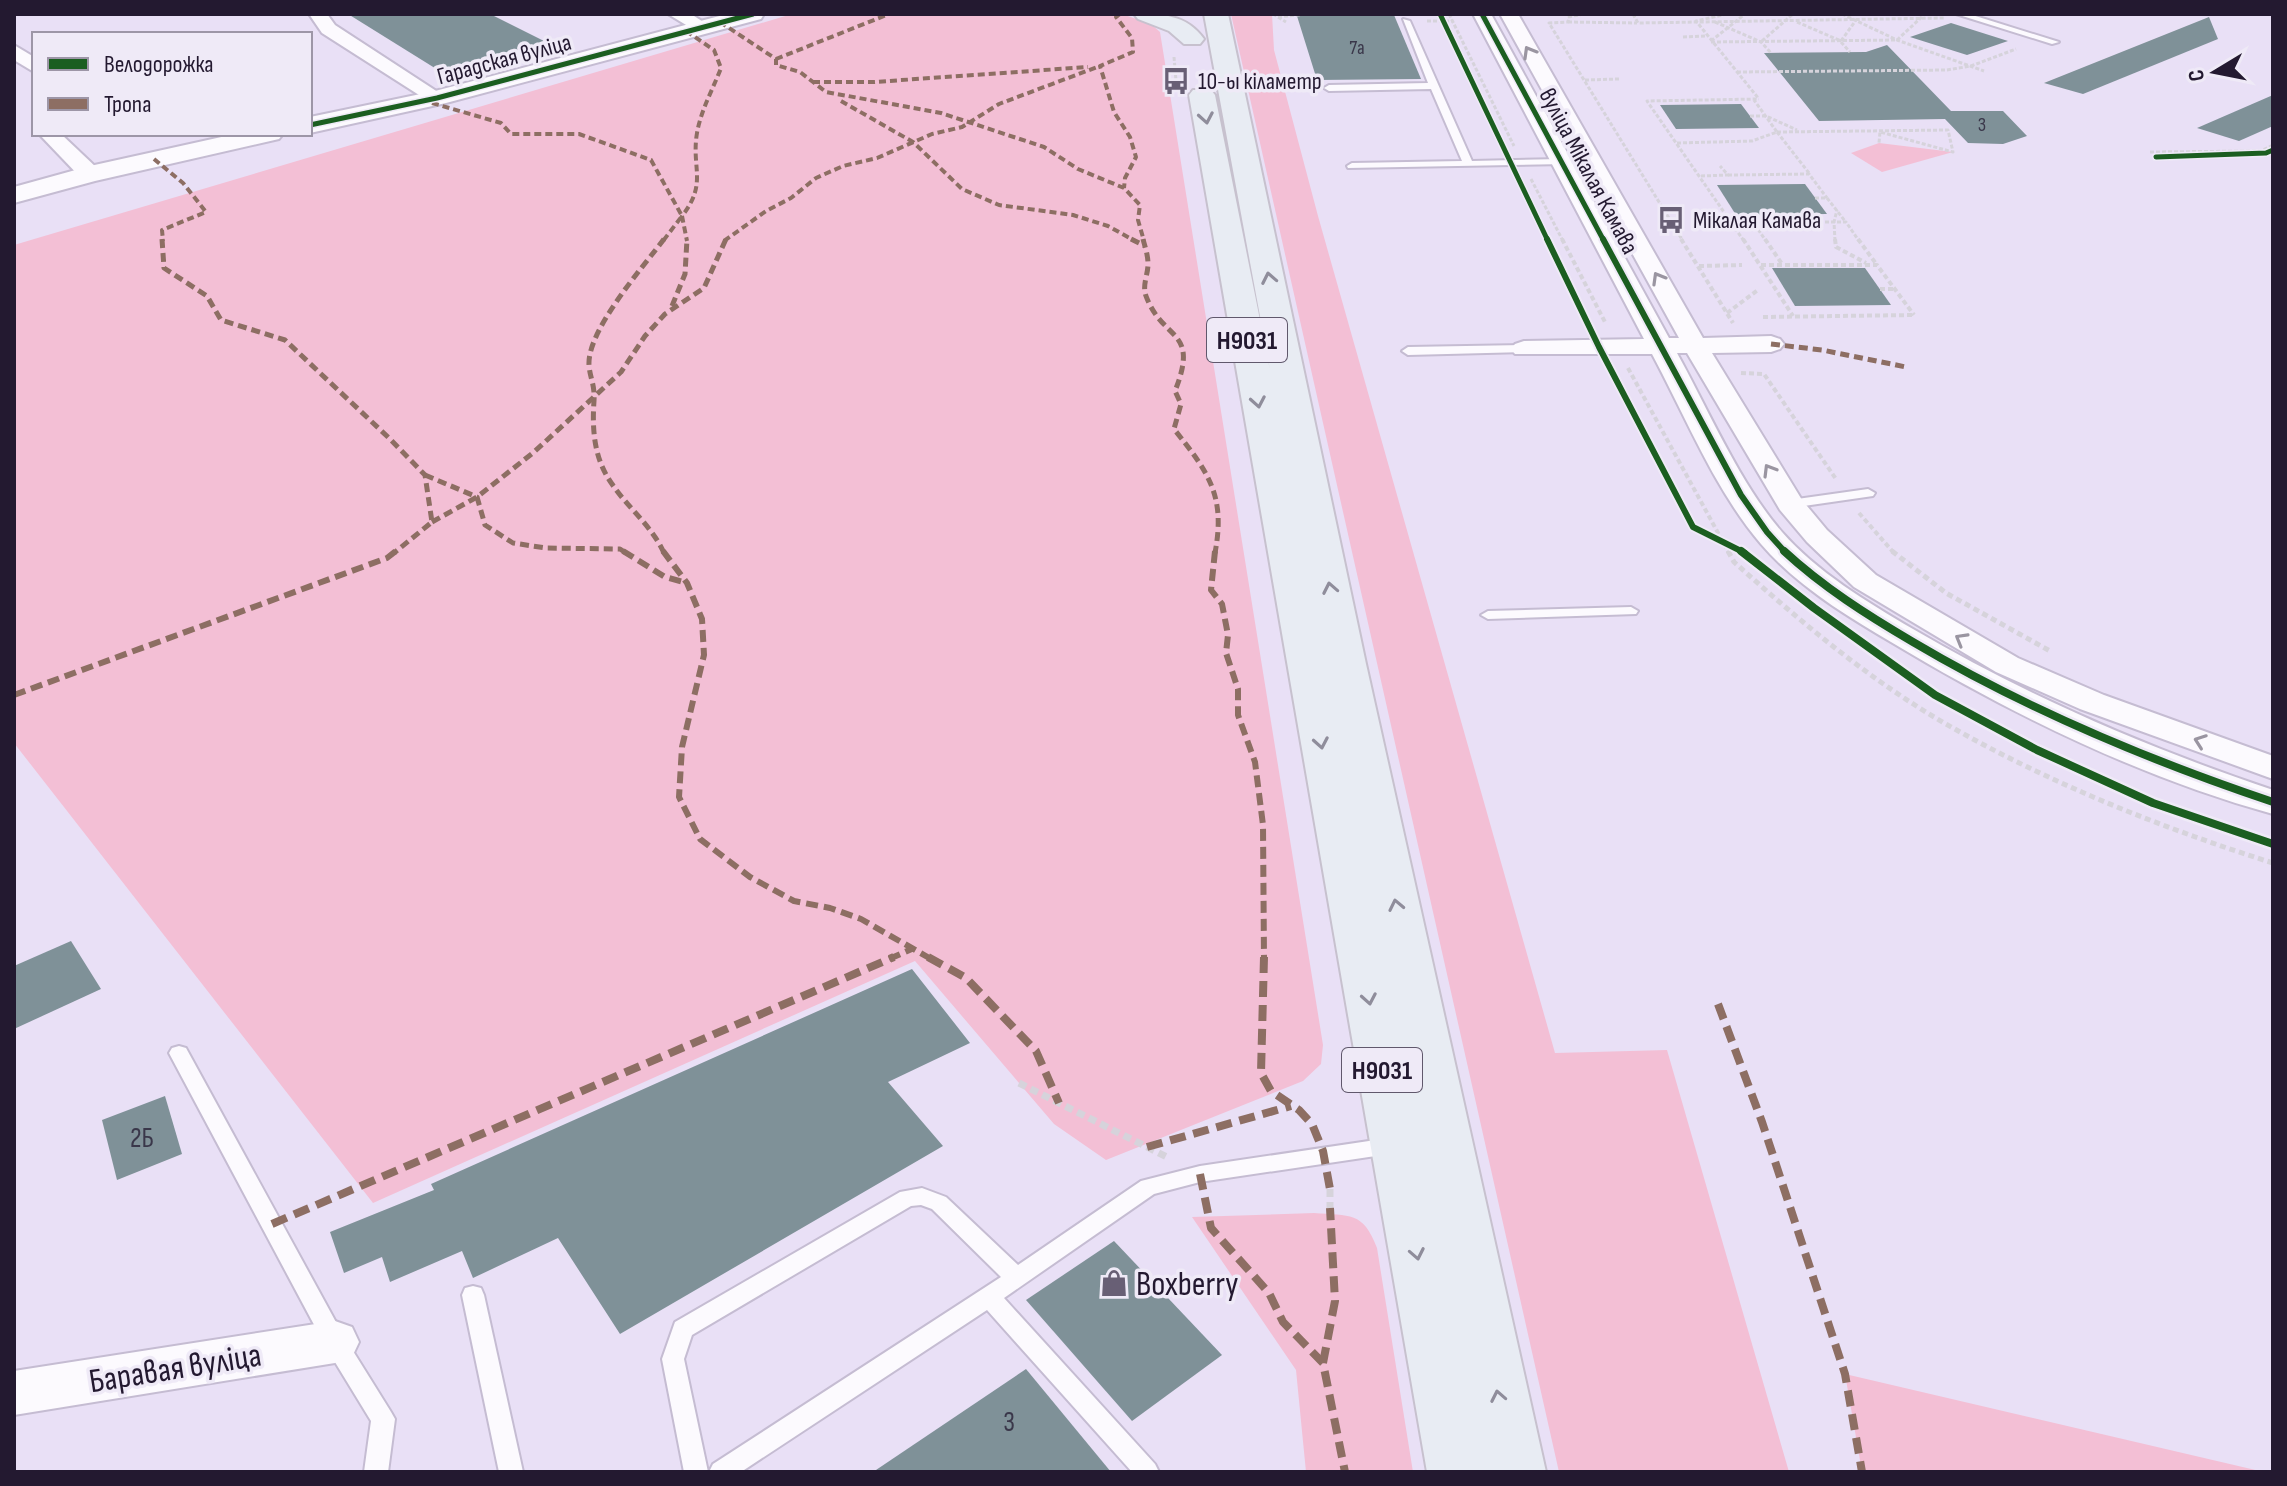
<svg xmlns="http://www.w3.org/2000/svg" width="2287" height="1486" viewBox="0 0 2287 1486" font-family="'Sofia Sans Condensed',sans-serif">
	<style>
		.green { fill: #f3bfd5 }
		.building { fill: #7f9198 }
		.lines { fill: none; stroke-linecap: round; stroke-linejoin: round }
		.service-casing { stroke: #c5bcd2; stroke-width: 4 }
		.minor-casing { stroke: #c5bcd2; stroke-width: 4 }
		.tertiary-casing { stroke: #c5bcd2; stroke-width: 4 }
		.primary-casing { stroke: #c7c1ce; stroke-width: 4 }
		.path-far3 { stroke: #d6d3db; stroke-width: 3; stroke-dasharray: 4 2; stroke-linecap: butt }
		.path-far2 { stroke: #d6d3db; stroke-width: 4; stroke-dasharray: 5 3; stroke-linecap: butt }
		.path-far1 { stroke: #d6d3db; stroke-width: 5; stroke-dasharray: 6 4; stroke-linecap: butt }
		.path { stroke: #d6d3db; stroke-width: 7; stroke-dasharray: 8 5; stroke-linecap: butt }
		.service { fill: #fcfafe; fill-rule: evenodd }
		.minor { fill: #fcfafe; fill-rule: evenodd }
		.tertiary { fill: #fcfafe; fill-rule: evenodd }
		.primary { fill: #e8ecf3; fill-rule: evenodd }
		.quiet-far3 { stroke: #8d6e63; stroke-width: 4; stroke-dasharray: 7 4; stroke-linecap: butt }
		.quiet-far2 { stroke: #8d6e63; stroke-width: 5; stroke-dasharray: 9 5; stroke-linecap: butt }
		.quiet-far1 { stroke: #8d6e63; stroke-width: 6; stroke-dasharray: 12 6; stroke-linecap: butt }
		.quiet { stroke: #8d6e63; stroke-width: 8; stroke-dasharray: 16 8; stroke-linecap: butt }
		.cycleway-far2-casing { stroke: #efeaf7; stroke-width: 8 }
		.cycleway-far1-casing { stroke: #efeaf7; stroke-width: 10 }
		.cycleway-casing { stroke: #efeaf7; stroke-width: 13 }
		.cycleway-far2 { stroke: #1b5e20; stroke-width: 5 }
		.cycleway-far1 { stroke: #1b5e20; stroke-width: 6 }
		.cycleway { stroke: #1b5e20; stroke-width: 8 }
		.oneway { stroke: #9a95a1 }
		.oneway2 { stroke: #8f8d9b }
		.labels { text-anchor: middle; stroke-width: 7; stroke-linejoin: round; paint-order: stroke }
		.far-number-label { font-size: 20px; fill: #3a374a }
		.far-street-label { font-size: 24px; fill: #231930; stroke: #efeaf7 }
		.far-poi-label { font-size: 24px; fill: #231930; stroke: #efeaf7; text-anchor: start }
		.shield { fill: #efeaf7; stroke: #60586c; stroke-width: 2 }
		.shield-label { font-size: 26px; font-weight: bold; fill: #231930 }
		.near-number-label { font-size: 28px; fill: #3a374a }
		.near-poi-label { font-size: 34px; fill: #231930; stroke: #efeaf7; text-anchor: start }
		.near-street-label { font-size: 34px; fill: #231930; stroke: #efeaf7 }
	</style>
	<rect width="100%" height="100%" fill="#e9e0f6"/>
	<g class="green">
		<path d="M792 14H1122L1151 24 1160 32 1323 1045 1321 1064 1303 1081 1106 1160 1054 1124 915 961 373 1203 14 743V245Z"/>
		<path d="M1231 14H1272L1274 50 1318 216 1555 1053 1667 1050 1789 1472H1559Z"/>
		<path d="M1879 143 1953 152 1882 172 1851 153Z"/>
		<path d="M1314 1213C1350 1216 1363 1211 1377 1248L1413 1472H1306L1296 1370 1192 1217Z"/>
		<path d="M1845 1374 2264 1472H1862Z"/>
	</g>
	<g class="building">
		<path d="M348 14H490L548 43 438 70Z"/>
		<path d="M1394 15 1421 79 1317 80 1297 16Z"/>
		<path d="M2209 17 2218 39 2083 94 2044 83Z"/>
		<path d="M1951 23 2008 41 1967 55 1910 37Z"/>
		<path d="M1887 45 1951 111H2003L2027 136 2003 144 1968 143 1945 119 1819 121 1764 53 1866 52Z"/>
		<path d="M2273 95V126L2239 141 2197 128Z"/>
		<path d="M1741 104 1759 128 1676 129 1660 105Z"/>
		<path d="M1805 184 1827 214 1736 215 1717 185Z"/>
		<path d="M1772 268H1865L1891 305 1795 306Z"/>
		<path d="M71 941 101 989 14 1029V966Z"/>
		<path d="M912 969 970 1043 888 1082 943 1146 620 1334 558 1238 473 1278 462 1251 390 1282 382 1257 344 1273 330 1232 434 1190 431 1184Z"/>
		<path d="M165 1096 182 1154 117 1180 102 1120Z"/>
		<path d="M1114 1241 1222 1355 1132 1421 1026 1300Z"/>
		<path d="M1026 1369 1111 1472H873Z"/>
	</g>
	<g class="lines">
		<g class="service-casing">
			<g id="service">
				<path d="M1956 14H1969L2059 42 2052 44Z"/>
				<path d="M1403 19 1410 21 1472 161 1562 159 1567 162 1566 164 1348 168 1347 166 1352 163 1462 161 1431 89 1329 91 1324 88 1329 85 1428 83Z"/>
				<path d="M1524 345 1528 346V352L1408 355 1402 351 1408 347Z"/>
				<path d="M1868 489 1875 493 1873 496 1790 508 1783 504 1790 500Z"/>
				<path d="M1631 607 1638 611 1636 614 1488 619 1481 615 1488 611Z"/>
				<path d="M179 1046 186 1048 343 1335 391 1412 395 1419 388 1472H364L371 1421 327 1349 169 1053 172 1048Z"/>
				<path d="M1389 1138 1396 1140 1399 1146 1396 1152 1389 1154 1200 1182 1154 1194 1004 1298 1155 1464 1159 1472H1132L987 1310 741 1472H709L713 1464 1001 1277 932 1209 921 1205 911 1206 692 1335 684 1359 708 1472H684L662 1359 675 1322 900 1192 922 1188 946 1197 1018 1265 1141 1181 1200 1166Z"/>
				<path d="M473 1286 481 1288 484 1295 523 1472H499L462 1295 465 1288Z"/>
			</g>
		</g>
		<g class="minor-casing">
			<g id="minor">
				<path d="M309 14H327L335 25 447 98 437 104 430 102 322 33Z"/>
				<path d="M668 14H691L711 27 708 31H696Z"/>
				<path d="M1473 14H1491L1669 338H1679L1500 14H1518L1703 338 1771 336 1780 339 1784 344 1780 349 1771 352 1712 353 1802 500 1827 530 1876 575 2018 658 2104 695 2273 756V779L2080 709 1996 672 1854 587 1807 542 1780 510 1687 353H1677C1708 409 1740 484 1782 532 1817 572 1867 602 1913 629 2027 696 2148 748 2273 790V814C2139 777 2009 713 1891 642 1845 615 1796 585 1761 544 1714 489 1686 417 1652 354H1515L1511 349 1515 344 1524 341 1644 339Z"/>
				<path d="M14 45 34 57V72L14 60Z"/>
				<path d="M39 134H61L98 169 101 174 98 179H82Z"/>
				<path d="M335 1321 352 1327 359 1342 352 1357 335 1363 14 1415V1371Z"/>
			</g>
		</g>
		<g class="tertiary-casing">
			<g id="tertiary">
				<path d="M727 14H764L761 19 446 103 310 133V117L435 91Z"/>
				<path d="M235 134H283L279 139 95 181 14 203V187L90 166Z"/>
			</g>
		</g>
		<g class="primary-casing">
			<g id="primary">
				<path d="M1134 14C1162 14 1186 14 1204 39L1200 44H1184L1169 31 1138 19Z"/>
				<path d="M1204 14H1228L1366 664 1546 1472H1427L1189 95 1193 90H1211L1215 95 1270 370Z"/>
			</g>
		</g>
		<g class="path-far3">
			<path d="M1273 14 1286 22"/>
			<path d="M1449 14 1514 146"/>
			<path d="M1570 14 1568 22 1549 23 1683 241"/>
			<path d="M1633 14 1638 23 1944 18"/>
			<path d="M1727 14 1696 21 1759 99"/>
			<path d="M1842 14 1897 40 1984 71"/>
			<path d="M1278 17 1307 14"/>
			<path d="M1568 17 1584 14"/>
			<path d="M1427 21H1452"/>
			<path d="M1568 22 1637 23"/>
			<path d="M1715 22 1761 42 1771 53"/>
			<path d="M1797 22 1841 41 1856 20"/>
			<path d="M1683 37 1706 36"/>
			<path d="M1711 41 1745 14"/>
			<path d="M1762 41 1793 14"/>
			<path d="M1711 42 1897 40 1925 14"/>
			<path d="M1841 42 1850 52"/>
			<path d="M1174 57 1176 81H1182"/>
			<path d="M1737 72 1947 70 1971 66 2016 49"/>
			<path d="M1585 80 1619 79"/>
			<path d="M1750 116H1766L1797 130"/>
			<path d="M1777 132 1948 130 1953 152 1880 132 1879 143"/>
			<path d="M1777 132 1809 173"/>
			<path d="M1677 143 1752 141 1777 132 1754 100"/>
			<path d="M2150 152 2261 151 2273 145"/>
			<path d="M1728 175 1809 174 1827 198"/>
			<path d="M1701 176 1728 175 1720 166"/>
			<path d="M1531 179 1563 241"/>
			<path d="M1815 198H1827L1845 221"/>
			<path d="M1732 222H1753L1766 241"/>
			<path d="M1753 222H1846L1859 241"/>
			<path d="M1744 241 1647 101 1759 99"/>
			<path d="M1835 241 1834 222 1837 210"/>
		</g>
		<g class="path-far2">
			<path d="M1562 239 1606 324"/>
			<path d="M1681 239 1733 323"/>
			<path d="M1743 239 1793 316"/>
			<path d="M1765 239 1782 264"/>
			<path d="M1835 239 1836 247 1866 263"/>
			<path d="M1858 239 1877 265"/>
			<path d="M1761 265H1877L1914 315"/>
			<path d="M1699 266 1742 265"/>
			<path d="M1880 289H1894"/>
			<path d="M1727 313 1758 290"/>
			<path d="M1763 317 1914 315"/>
			<path d="M1628 368 1729 553"/>
			<path d="M1741 373 1764 374 1836 479"/>
			<path d="M1859 513 1894 553"/>
		</g>
		<g class="path-far1">
			<path d="M1728 551 1734 562C1802 623 1873 683 1953 728 2054 785 2162 828 2273 863"/>
			<path d="M1892 551 1946 593 2050 651"/>
		</g>
		<g class="path">
			<path d="M1019 1083 1169 1158"/>
			<path d="M1330 1189V1208"/>
		</g>
		<use href="#service" class="service"/>
		<use href="#minor" class="minor"/>
		<use href="#tertiary" class="tertiary"/>
		<use href="#primary" class="primary"/>
		<g class="quiet-far3">
			<path d="M1120 14 1116 17 1132 38 1133 52 1100 66 1114 112 1130 137 1136 157 1125 178 1124 188"/>
			<path d="M720 22 776 59V65L800 72 826 92 941 113 1044 147 1078 169 1124 188 1140 205 1138 220 1144 241"/>
			<path d="M686 31 714 50 721 68C713 89 701 110 697 133 691 168 708 183 682 216L687 241"/>
			<path d="M776 59 889 14"/>
			<path d="M813 82H874L1088 67"/>
			<path d="M841 101 913 142 962 189 999 205 1073 215 1108 226 1135 241"/>
			<path d="M432 103 501 123 511 134H579L651 160 682 216 663 241"/>
			<path d="M154 159 183 183 206 212 162 230 163 241"/>
			<path d="M724 241 766 211 791 198 816 178 843 166 877 158 932 134 962 127 999 104 1100 66"/>
		</g>
		<g class="quiet-far2">
			<path d="M162 239 164 268 207 296 221 320 285 340 389 438 425 475 432 522 394 553"/>
			<path d="M1131 239 1145 246"/>
			<path d="M1143 239C1145 247 1148 255 1148 264 1148 275 1142 285 1146 296 1163 342 1200 328 1175 391L1181 404 1174 429C1208 472 1226 495 1215 553"/>
			<path d="M672 306 685 274 687 239"/>
			<path d="M1771 344 1822 350 1906 367"/>
			<path d="M425 475 477 497 485 525 513 543 546 548 620 549 626 553"/>
			<path d="M432 522 477 497 534 452 621 372 645 336 665 314 704 288 726 239"/>
			<path d="M664 553C652 526 628 508 612 484 594 459 592 430 594 401 595 384 590 379 589 365 587 330 644 266 664 239"/>
		</g>
		<g class="quiet-far1">
			<path d="M623 551 665 577 687 583"/>
			<path d="M663 551 687 583 702 619 704 655 682 747 679 797 700 839 750 877 794 901 830 908 861 919 931 959"/>
			<path d="M1215 551 1211 590 1222 604 1228 635 1226 653 1238 689V715L1255 762 1263 825 1264 959"/>
			<path d="M14 695 387 558 396 551"/>
			<path d="M889 959 914 948"/>
		</g>
		<g class="quiet">
			<path d="M928 957 966 978 1036 1051 1059 1103"/>
			<path d="M1264 957 1261 1073 1271 1091 1299 1110 1312 1124 1323 1151 1330 1189"/>
			<path d="M1718 1004 1762 1122 1845 1374 1862 1472"/>
			<path d="M1147 1147 1291 1106"/>
			<path d="M1200 1174 1211 1228 1269 1293 1283 1322 1323 1363 1345 1472"/>
			<path d="M272 1224 894 957"/>
			<path d="M1323 1363 1335 1301 1330 1208"/>
		</g>
		<g class="cycleway-far2-casing">
			<g id="cycleway-far2">
				<path d="M1440 14 1548 241"/>
				<path d="M1482 14 1604 241"/>
				<path d="M310 125 437 98 753 14"/>
				<path d="M2156 157 2266 153 2273 150"/>
			</g>
		</g>
		<g class="cycleway-far1-casing">
			<g id="cycleway-far1">
				<path d="M1547 239 1599 347 1693 527 1745 553"/>
				<path d="M1603 239 1741 495 1767 532 1786 553"/>
			</g>
		</g>
		<g class="cycleway-casing">
			<g id="cycleway">
				<path d="M1741 551 1814 608 1935 695 2037 750 2153 803 2273 844"/>
				<path d="M1784 551C1823 587 1867 615 1913 642 2026 709 2148 760 2273 802"/>
			</g>
		</g>
		<use href="#cycleway-far2" class="cycleway-far2"/>
		<use href="#cycleway-far1" class="cycleway-far1"/>
		<use href="#cycleway" class="cycleway"/>
	</g>
	<defs><path id="oneway-chevron" d="M-2-3.5L2.5 0L-2 3.5" fill="none" stroke-width="1.6" stroke-linecap="round" stroke-linejoin="round" transform="scale(2)"/></defs>
	<g class="oneway">
		<use href="#oneway-chevron" transform="translate(1529 52) rotate(-120)"/>
		<use href="#oneway-chevron" transform="translate(1658 278) rotate(-120)"/>
		<use href="#oneway-chevron" transform="translate(1769 470) rotate(-121)"/>
		<use href="#oneway-chevron" transform="translate(1961 639) rotate(-150)"/>
		<use href="#oneway-chevron" transform="translate(2200 741) rotate(-160)"/>
	</g>
	<g class="oneway2">
		<use href="#oneway-chevron" transform="translate(1206 118) rotate(80)"/>
		<use href="#oneway-chevron" transform="translate(1269 278) rotate(-101)"/>
		<use href="#oneway-chevron" transform="translate(1258 402) rotate(80)"/>
		<use href="#oneway-chevron" transform="translate(1330 588) rotate(-101)"/>
		<use href="#oneway-chevron" transform="translate(1321 743) rotate(80)"/>
		<use href="#oneway-chevron" transform="translate(1396 905) rotate(-102)"/>
		<use href="#oneway-chevron" transform="translate(1369 999) rotate(80)"/>
		<use href="#oneway-chevron" transform="translate(1417 1254) rotate(79)"/>
		<use href="#oneway-chevron" transform="translate(1498 1396) rotate(-101)"/>
	</g>
	<defs>
		<g id="bus-bare" transform="scale(2.16)"><path d="M-5-6H5V4H4V6H2V4H-2V6H-4V4H-5ZM-3.5-4V0h7V-4ZM-3.5 1.2v1.5H-2V1.2ZM2 1.2v1.5H3.5V1.2Z" fill="#685f75" stroke="#efeaf7" stroke-width="2.5" paint-order="stroke"/></g>
		<g id="shop-bare" transform="scale(2.16)"><path d="M-5-2.5h2.3a2.7 3.5 0 0 1 5.4 0H5L5.5 6h-11ZM-1.5-2.5h3a1.5 2.3 0 0 0-3 0Z" fill="#685f75" stroke="#efeaf7" stroke-width="2.5" paint-order="stroke"/></g>
	</defs>
	<g fill-rule="evenodd">
		<use href="#bus-bare" x="1176" y="81"/>
		<use href="#bus-bare" x="1671" y="220"/>
		<use href="#shop-bare" x="1114" y="1283"/>
	</g>
	<g class="labels">
		<g class="far-number-label">
			<text x="1357" y="54">7а</text>
			<text x="1982" y="131">3</text>
		</g>
		<g class="far-street-label">
			<text transform="translate(504 59) rotate(-15)" y="8">Гарадская вуліца</text>
			<text transform="translate(1589 171) rotate(62)" y="8">вуліца Мікалая Камава</text>
		</g>
		<g class="far-poi-label">
			<text x="1198" y="89">10-ы кіламетр</text>
			<text x="1693" y="228">Мікалая Камава</text>
		</g>
		<g class="shield">
			<rect x="1207" y="318" width="80" height="44" rx="6"/>
			<rect x="1342" y="1048" width="80" height="44" rx="6"/>
		</g>
		<g class="shield-label">
			<text x="1247" y="349">Н9031</text>
			<text x="1382" y="1079">Н9031</text>
		</g>
		<g class="near-number-label">
			<text x="142" y="1147">2Б</text>
			<text x="1009" y="1431">3</text>
		</g>
		<g class="near-poi-label">
			<text x="1136" y="1295">Boxberry</text>
		</g>
		<g class="near-street-label">
			<text transform="translate(175 1367) rotate(-9)" y="12">Баравая вуліца</text>
		</g>
	</g>
	<rect width="2287" height="1486" fill="none" stroke="#231930" stroke-width="32"/>
	<rect x="32" y="32" width="280" height="104" fill="#efeaf7" stroke="#9d96a7" stroke-width="2"/>
	<rect x="48" y="58" width="40" height="12" fill="#1b5e20" stroke="#9d96a7" stroke-width="2"/>
	<text x="104" y="72" font-size="24" fill="#231930">Велодорожка</text>
	<rect x="48" y="98" width="40" height="12" fill="#8d6e63" stroke="#9d96a7" stroke-width="2"/>
	<text x="104" y="112" font-size="24" fill="#231930">Тропа</text>
	<g transform="translate(2215 72) rotate(260)" stroke="#efeaf7" stroke-width="6" paint-order="stroke">
	<path d="M0-6L14 30L0 20L-14 30Z" fill="#231930"/>
	<text y="-12" font-size="22" font-weight="bold" text-anchor="middle" fill="#231930">С</text>
	</g>
</svg>
